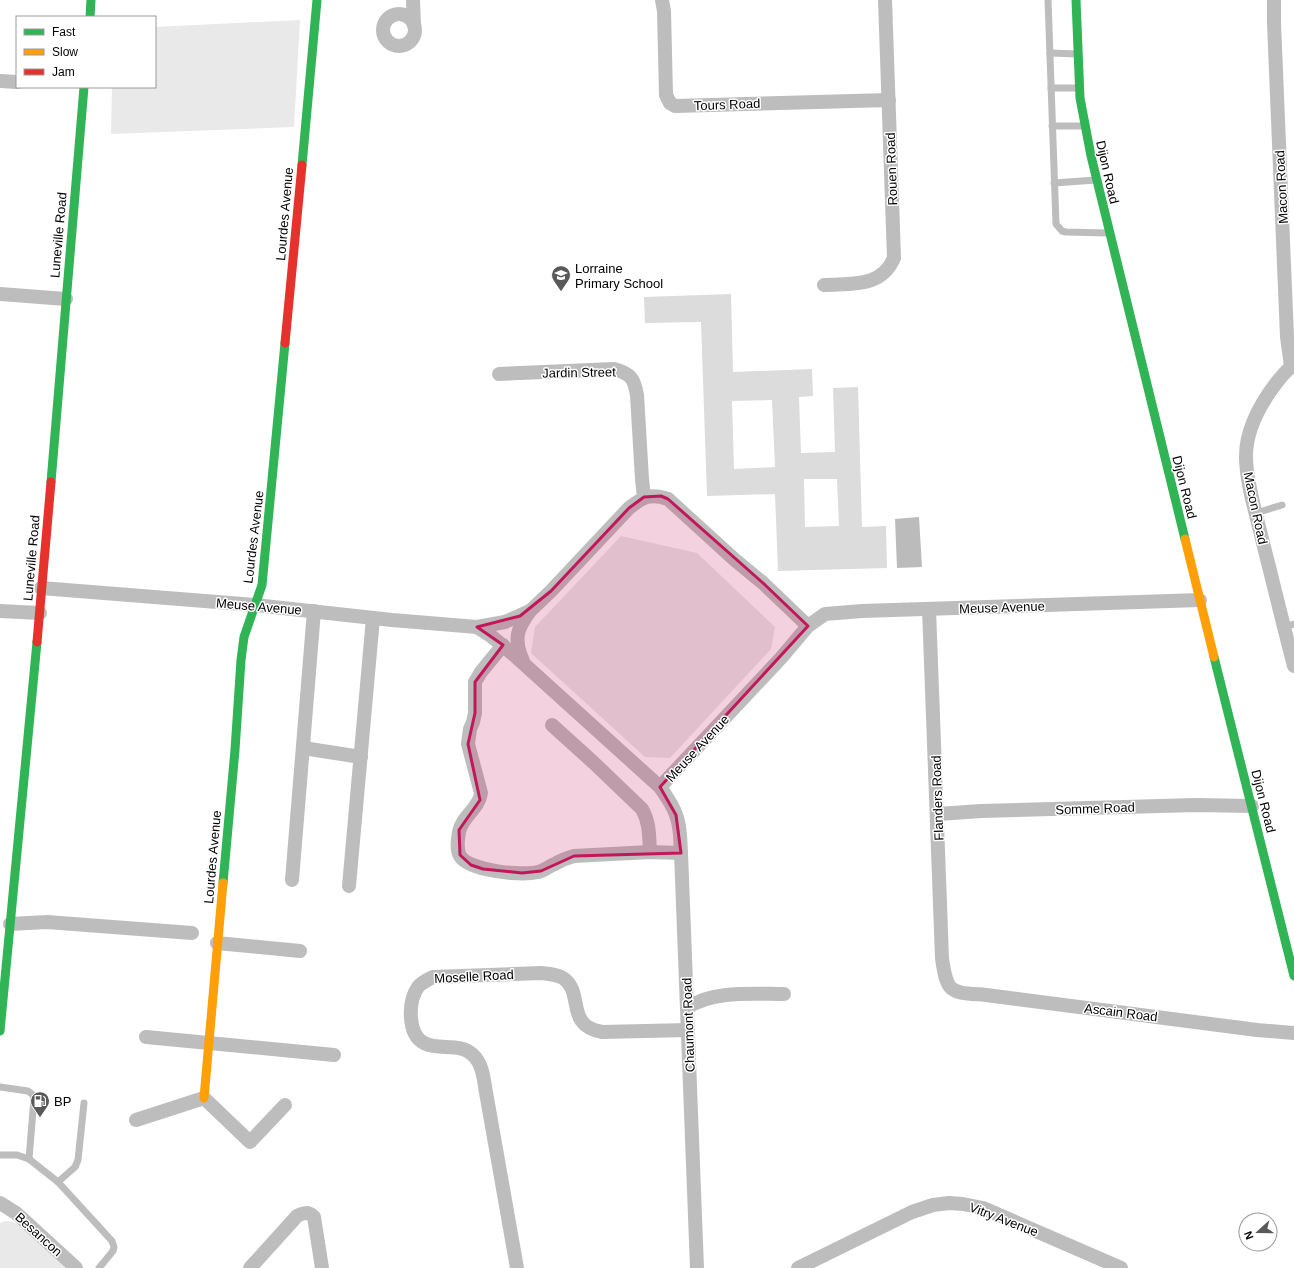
<svg xmlns="http://www.w3.org/2000/svg" width="1294" height="1268" viewBox="0 0 1294 1268" font-family="Arial,sans-serif">
	<style>
		.green { fill: #e9e9e9 }
		.water { fill: #bbb }
		.building { fill: #dcdcdc; fill-rule: evenodd }
		.lines { fill: none; stroke-linecap: round; stroke-linejoin: round }
		.lane { stroke: #bdbdbd; stroke-width: 7 }
		.street { stroke: #bdbdbd; stroke-width: 14 }
		.fast { stroke: #30b455; stroke-width: 9 }
		.slow { stroke: #ff9f0a; stroke-width: 9 }
		.jam { stroke: #e5322d; stroke-width: 9 }
		.marked { fill: #c2185b; fill-opacity: 0.2; stroke: #c2185b; stroke-width: 3; stroke-linejoin: round }
		.labels { text-anchor: middle; stroke-width: 3; stroke-linejoin: round; paint-order: stroke }
		.street-label { font-size: 13px; fill: #000; stroke: #fff }
		.poi-label { font-size: 13px; fill: #000; stroke: #fff; text-anchor: start }
	</style>
	<rect width="100%" height="100%" fill="#fff"/>
	<g class="green">
		<path d="M300 20 294 127 111 134 112 87H155V27Z"/>
		<path d="M621 536 697 553 775 627 771 649 670 758 645 757 531 653 535 627Z"/>
		<path d="M6 1221 13 1222 19 1225 65 1268H0V1223Z"/>
	</g>
	<path class="water" d="M919 517 922 567 897 568 895 519Z"/>
	<path class="building" d="M731 294 733 372 812 369 813 396 799 397 801 453 835 452 833 388 858 387 862 527 886 526 887 568 778 571 775 494 707 496 701 322 645 323 644 297ZM772 400 775 467 734 469 732 401ZM804 479H837L839 526 805 527Z"/>
	<g class="lines">
		<g class="lane">
			<path d="M1048 0 1056 224 1062 231 1066 232 1107 233"/>
			<path d="M1050 53 1078 54"/>
			<path d="M1051 88H1078"/>
			<path d="M1052 126H1085"/>
			<path d="M1054 183 1096 180"/>
			<path d="M1256 513 1282 505"/>
			<path d="M1284 627 1294 624"/>
			<path d="M0 1087 28 1091 32 1094 34 1098 29 1159"/>
			<path d="M0 1155H17L29 1159 58 1182 112 1241 114 1247 113 1251 99 1268"/>
			<path d="M58 1182 75 1167 78 1160 84 1103"/>
		</g>
		<g class="street">
			<path d="M413 0 414 25"/>
			<path d="M662 0 664 11 666 95 670 103 675 106 889 100"/>
			<path d="M1274 0V23L1287 337 1291 366"/>
			<circle cx="399" cy="30" r="16"/>
			<path d="M0 81 17 82"/>
			<path d="M824 285C852 283 881 288 894 258L885 0"/>
			<path d="M0 294 66 299"/>
			<path d="M1294 365C1287 369 1282 376 1277 382 1260 404 1245 430 1246 459 1247 486 1256 513 1262 539 1273 582 1283 624 1294 666"/>
			<path d="M499 374 614 369C631 374 634 378 637 395L642 479 644 497"/>
			<path d="M41 588 255 605 392 620 477 627 505 622 530 611 551 591 629 508C643 497 650 493 668 499L735 560 763 583 808 626"/>
			<path d="M929 609 942 958C947 995 951 992 986 995L1257 1030 1294 1033"/>
			<path d="M0 611 40 613"/>
			<path d="M477 627 491 636 514 655 660 787C666 796 673 805 676 815 681 827 680 840 681 853L697 1268"/>
			<path d="M503 645 481 672 475 682V713L473 722 470 729 468 744 481 793C479 809 462 816 459 832 458 839 456 849 460 856 469 871 522 876 538 872 544 871 549 866 555 864 561 860 567 858 574 856L650 852 681 853"/>
			<path d="M523 661C513 639 517 629 530 611"/>
			<path d="M552 725 594 763 642 809C650 823 649 837 650 852"/>
			<path d="M303 748 361 757"/>
			<path d="M660 787 781 658 808 626 825 614 862 611 1200 600"/>
			<path d="M938 814 981 811 1196 805 1252 806"/>
			<path d="M292 880 314 611"/>
			<path d="M349 886 373 618"/>
			<path d="M10 924 47 922 192 933"/>
			<path d="M217 943 300 951"/>
			<path d="M687 1008C712 990 754 994 784 994"/>
			<path d="M146 1037 334 1055"/>
			<path d="M136 1120 204 1098 250 1142 285 1105"/>
			<path d="M0 1203 16 1213 76 1268"/>
			<path d="M250 1268 297 1216C303 1213 308 1211 314 1217L322 1268"/>
			<path d="M517 1268 487 1098C484 1084 484 1065 473 1055 460 1042 439 1051 424 1043 407 1034 408 1001 418 987 422 982 427 980 433 977L541 973C549 974 556 974 563 978 585 993 564 1025 602 1032L688 1030"/>
			<path d="M798 1268 912 1212 933 1205 949 1203 963 1204 983 1208 1121 1268"/>
		</g>
		<g class="fast">
			<path d="M1076 0 1080 98 1091 156 1185 539"/>
			<path d="M90 17 91 0"/>
			<path d="M302 165 317 0"/>
			<path d="M51 482 84 87"/>
			<path d="M1214 657 1294 976"/>
			<path d="M223 883 235 750 241 660 244 637 262 585 285 343"/>
			<path d="M0 1031 37 642"/>
		</g>
		<g class="slow">
			<path d="M1185 539 1214 657"/>
			<path d="M204 1098 223 883"/>
		</g>
		<g class="jam">
			<path d="M285 343 302 165"/>
			<path d="M37 642 51 482"/>
		</g>
	</g>
	<path class="marked" d="M661 496 668 499 763 583 808 626 660 787 676 815 681 853 574 856 541 871 522 873 483 869 471 865 460 855 459 830 480 800 468 744 475 713V682L503 645 477 627 520 616 551 591 629 508 644 497Z"/>
	<defs>
		<g id="school-pin" transform="scale(1)"><path d="M0 17L-7.5 6A9.5 9.5 0 1 1 7.5 6Z" fill="#595959" stroke="#fff"/><path d="M0-5L7-2L0 1L-7-2ZM-4 1L0 2.5L4 1V4Q0 6-4 4Z" fill="#fff"/></g>
		<g id="fuel-pin" transform="scale(1)"><path d="M0 17L-7.5 6A9.5 9.5 0 1 1 7.5 6Z" fill="#595959" stroke="#fff"/><path d="M-5.5-6h7V0h2V4h1.3V-2.5L3-4.5l.8-.8L6-3V5H2.5V1h-1V6h-7ZM-4.2-4.7v3.2H.2V-4.7Z" fill="#fff"/></g>
	</defs>
	<g fill-rule="evenodd">
		<use href="#school-pin" x="561" y="275"/>
		<use href="#fuel-pin" x="40" y="1101"/>
	</g>
	<g class="labels">
		<g class="street-label">
			<text transform="translate(727 104) rotate(-2)" y="5">Tours Road</text>
			<text transform="translate(891 169) rotate(-92)" y="5">Rouen Road</text>
			<text transform="translate(1108 172) rotate(77)" y="5">Dijon Road</text>
			<text transform="translate(1281 187) rotate(-93)" y="5">Macon Road</text>
			<text transform="translate(284 214) rotate(-85)" y="5">Lourdes Avenue</text>
			<text transform="translate(58 235) rotate(-85)" y="5">Luneville Road</text>
			<text transform="translate(579 372) rotate(-1)" y="5">Jardin Street</text>
			<text transform="translate(1185 487) rotate(76)" y="5">Dijon Road</text>
			<text transform="translate(1256 508) rotate(78)" y="5">Macon Road</text>
			<text transform="translate(253 537) rotate(-83)" y="5">Lourdes Avenue</text>
			<text transform="translate(31 558) rotate(-85)" y="5">Luneville Road</text>
			<text transform="translate(259 606) rotate(5)" y="5">Meuse Avenue</text>
			<text transform="translate(1002 607) rotate(-2)" y="5">Meuse Avenue</text>
			<text transform="translate(697 748) rotate(-47)" y="5">Meuse Avenue</text>
			<text transform="translate(937 798) rotate(-92)" y="5">Flanders Road</text>
			<text transform="translate(1264 801) rotate(76)" y="5">Dijon Road</text>
			<text transform="translate(1095 808) rotate(-2)" y="5">Somme Road</text>
			<text transform="translate(212 857) rotate(-85)" y="5">Lourdes Avenue</text>
			<text transform="translate(474 976) rotate(-3)" y="5">Moselle Road</text>
			<text transform="translate(1121 1012) rotate(7)" y="5">Ascain Road</text>
			<text transform="translate(688 1025) rotate(-92)" y="5">Chaumont Road</text>
			<text transform="translate(1004 1219) rotate(21)" y="5">Vitry Avenue</text>
			<text transform="translate(39 1234) rotate(42)" y="5">Besancon</text>
		</g>
		<g class="poi-label">
			<text x="575" y="273">Lorraine<tspan x="575" dy="15">Primary School</tspan></text>
			<text x="54" y="1106">BP</text>
		</g>
	</g>
	<rect x="16" y="16" width="140" height="72" fill="#ffffff" stroke="#999999"/>
	<rect x="24" y="29" width="20" height="6" fill="#30b455" stroke="#999999"/>
	<text x="52" y="36" font-size="12" fill="#000000">Fast</text>
	<rect x="24" y="49" width="20" height="6" fill="#ff9f0a" stroke="#999999"/>
	<text x="52" y="56" font-size="12" fill="#000000">Slow</text>
	<rect x="24" y="69" width="20" height="6" fill="#e5322d" stroke="#999999"/>
	<text x="52" y="76" font-size="12" fill="#000000">Jam</text>
	<g transform="translate(1258 1232) rotate(249)"><circle r="19" fill="#ffffff" stroke="#999999"/>
	<path d="M0-3L7 15L0 10L-7 15Z" fill="#595959"/>
	<text y="-6" font-size="11" font-weight="bold" text-anchor="middle" fill="#000000">N</text>
	</g>
</svg>
